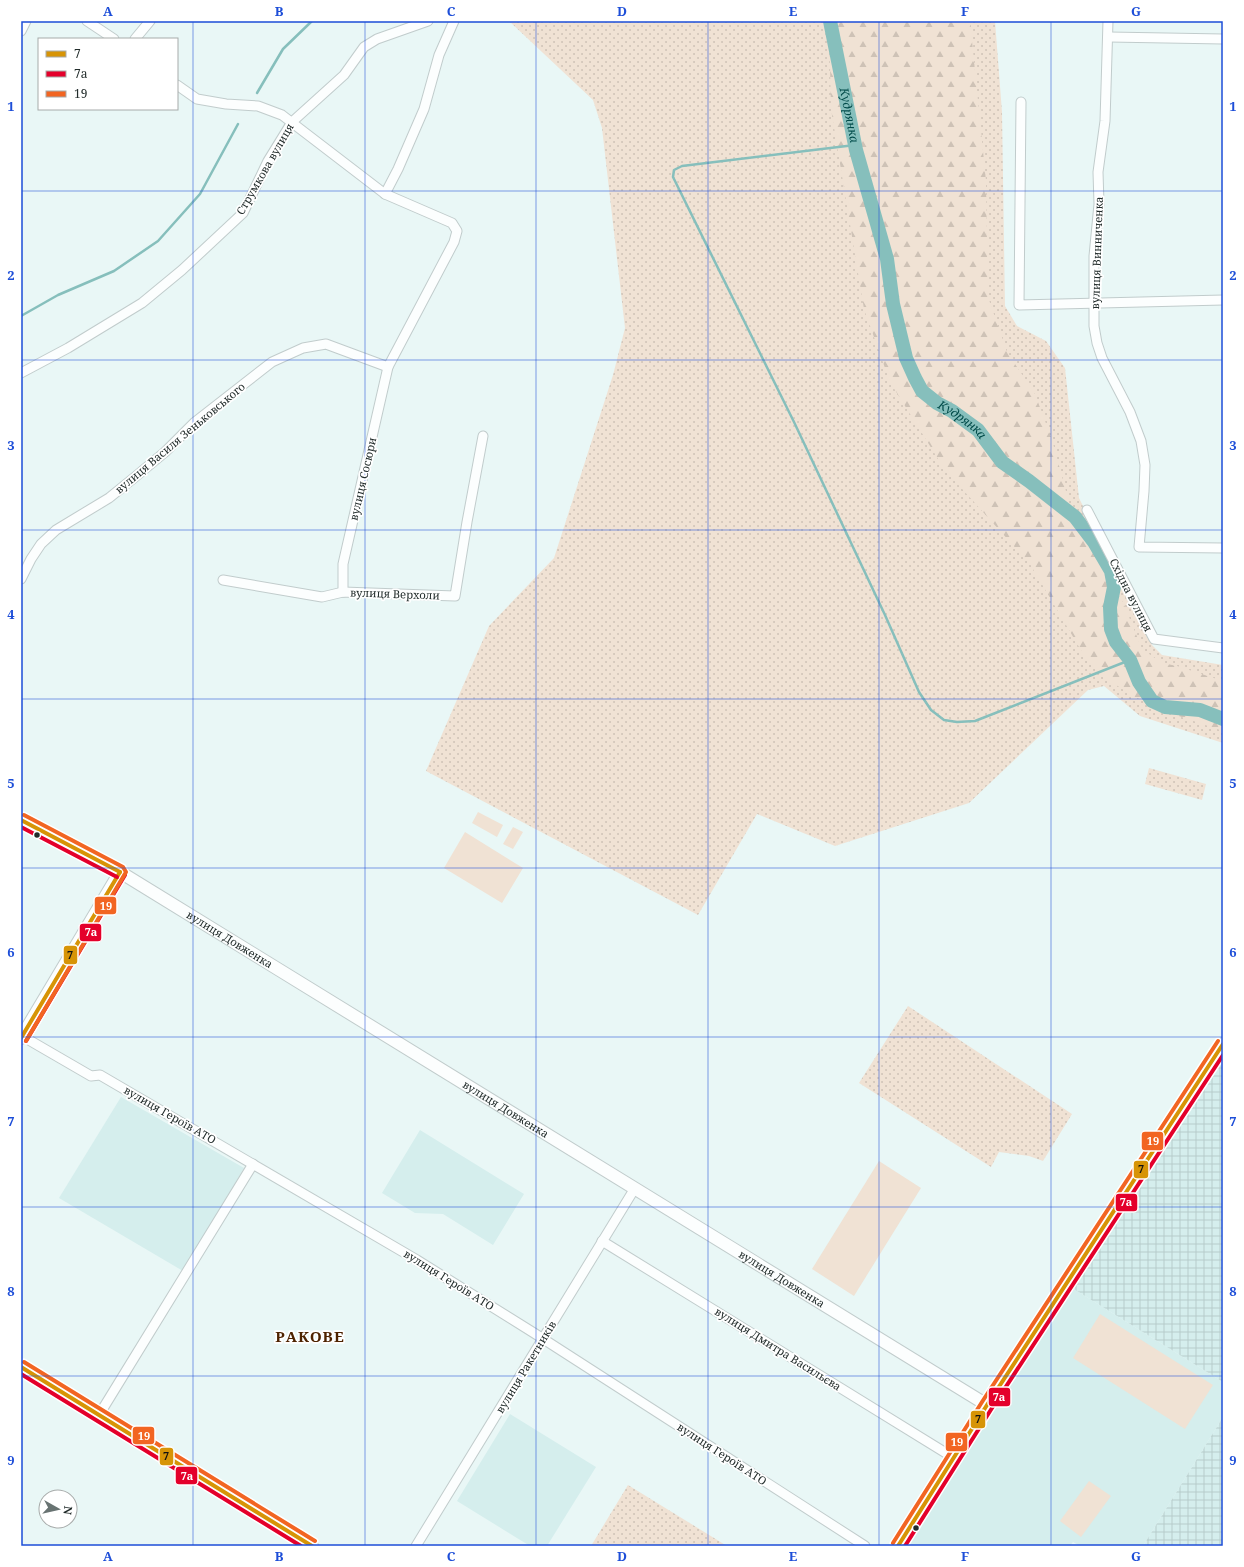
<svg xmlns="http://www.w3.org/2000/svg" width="1244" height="1567" viewBox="0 0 1244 1567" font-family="'Noto Serif',serif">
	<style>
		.built { fill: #d5eeed }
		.industrial { fill: url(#industrial-grid) }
		.green { fill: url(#green-dots) }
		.forest { fill: url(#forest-firs) }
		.pitch { fill: #f0e2d4 }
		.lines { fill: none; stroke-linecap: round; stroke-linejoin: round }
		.stream { stroke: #86bfbc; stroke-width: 2.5 }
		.river { stroke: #86bfbc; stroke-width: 14 }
		.minor-casing { stroke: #c1cccc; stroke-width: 11 }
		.tertiary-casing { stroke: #c1cccc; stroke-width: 14 }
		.minor { stroke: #fcfefe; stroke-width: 9 }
		.tertiary { stroke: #fcfefe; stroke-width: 12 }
		.bus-1-casing { stroke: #fff; stroke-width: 7 }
		.bus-2-casing { stroke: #fff; stroke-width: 7 }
		.bus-3-casing { stroke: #fff; stroke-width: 7 }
		.bus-1 { stroke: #d79406; stroke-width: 4 }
		.bus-2 { stroke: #e4002b; stroke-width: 4 }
		.bus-3 { stroke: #f26522; stroke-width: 4 }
		.grid { fill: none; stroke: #1d4ed8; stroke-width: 1; stroke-opacity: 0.55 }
		.bus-dot { fill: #222c2b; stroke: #fff; stroke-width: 1.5 }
		.labels { text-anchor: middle; stroke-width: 3.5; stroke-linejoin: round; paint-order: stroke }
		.street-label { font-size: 11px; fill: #222c2b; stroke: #fff }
		.water-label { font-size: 12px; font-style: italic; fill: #014b49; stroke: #fff }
		.district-label { font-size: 15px; font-weight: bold; letter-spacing: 1px; fill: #4e2300; stroke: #fff }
		.line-badge { stroke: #fff; stroke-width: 1.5 }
		.badge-label { font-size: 11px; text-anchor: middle; font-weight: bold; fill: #fff }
		.pale-badge-label { font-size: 11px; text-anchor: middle; font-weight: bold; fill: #111 }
		.neatline { fill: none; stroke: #1d4ed8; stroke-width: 1.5 }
		.grid-label { font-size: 13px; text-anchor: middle; font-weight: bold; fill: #1d4ed8 }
	</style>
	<defs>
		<pattern id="industrial-grid" width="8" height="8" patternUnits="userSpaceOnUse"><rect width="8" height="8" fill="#d5eeed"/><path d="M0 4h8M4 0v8" fill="none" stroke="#b7cccb"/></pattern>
		<pattern id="green-dots" width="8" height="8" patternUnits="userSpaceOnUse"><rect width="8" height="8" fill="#f0e2d4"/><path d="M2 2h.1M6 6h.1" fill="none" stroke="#cec2b6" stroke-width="1.8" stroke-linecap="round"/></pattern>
		<pattern id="forest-firs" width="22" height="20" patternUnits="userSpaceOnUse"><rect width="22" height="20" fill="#f0e2d4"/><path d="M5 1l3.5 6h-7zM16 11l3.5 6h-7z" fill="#cec2b6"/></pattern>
	</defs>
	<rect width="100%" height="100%" fill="#e9f7f6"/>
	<g class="built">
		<path d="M121 1097 244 1168 183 1271 59 1198Z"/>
		<path d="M420 1130 524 1194 493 1245 443 1214 415 1213 382 1193Z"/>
		<path d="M1069 1286 1223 1382V1417L1143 1546H1080L1073 1542 1070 1546H903Z"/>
		<path d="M510 1414 596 1467 547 1546H530L457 1501Z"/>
	</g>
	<g class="industrial">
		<path d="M1223 1051V1382L1069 1286Z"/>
		<path d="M1223 1417V1546H1143Z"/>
	</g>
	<g class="green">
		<path d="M509 21H995L1002 112 1005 306 1017 326 1046 341 1065 368 1079 498 1152 645 1162 655 1223 665V743L1140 716 1104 686 1088 690 969 803 835 846 757 814 698 915 426 771 489 626 554 558 613 375 625 328 602 128 593 100Z"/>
		<path d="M1149 768 1206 784 1202 800 1145 784Z"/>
		<path d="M908 1006 1072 1114 1043 1161 1029 1156 999 1152 991 1167 859 1083Z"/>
		<path d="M628 1485 727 1546H591Z"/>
	</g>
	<path class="forest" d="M829 21H970L986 181 988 297 1007 352 1035 394 1052 440 1070 506 1118 590 1142 649 1162 663 1177 666 1223 681V731L1170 713 1133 696 1107 679 1088 662 1030 564 945 470 890 382 864 309 831 109Z"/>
	<g class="pitch">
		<path d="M478 812 503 825 497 837 472 823Z"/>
		<path d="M513 827 523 832 513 849 503 844Z"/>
		<path d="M465 832 523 868 502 903 444 868Z"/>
		<path d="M879 1161 921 1188 854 1296 812 1269Z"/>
		<path d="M1100 1314 1213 1385 1185 1429 1073 1358Z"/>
		<path d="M1089 1481 1111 1496 1081 1537 1060 1521Z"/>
	</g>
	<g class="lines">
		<g class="stream">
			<path d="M257 93 283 49 312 21"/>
			<path d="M855 145 682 166 674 170 673 177 794 422 885 615 919 692 931 710 944 720 957 722 975 721 1130 660"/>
			<path d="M21 316 58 295 114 271 158 241 200 194 238 124"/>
		</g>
		<path class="river" id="s1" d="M830 21 856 150 887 259 893 304 906 358 915 378 922 391 937 403 952 411 978 430 1002 462 1029 481 1075 517 1094 542 1111 571 1114 587 1110 607 1111 629 1116 642 1130 660 1139 682 1152 701 1165 707 1200 710 1223 719"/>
		<g class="minor-casing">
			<g id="minor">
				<path d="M87 21 114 39"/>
				<path d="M1108 21 1105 121 1098 172 1099 204 1094 256V326L1097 343 1102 358 1130 412 1141 441 1145 465 1144 491 1139 547 1223 548"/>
				<path d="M21 31 26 21"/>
				<path d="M1109 37 1223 39"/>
				<path d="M135 39 150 21"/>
				<path d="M1021 102 1019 305 1223 300"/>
				<path d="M385 194 398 169 424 109 439 55 454 21"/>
				<path d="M21 373 68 348 142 303 182 270 243 213 268 161 292 122 344 75 364 47 377 39 428 21"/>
				<path d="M1087 510 1154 639 1223 648"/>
				<path d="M21 579 31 559 41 544 56 530 109 498 135 477 165 452 195 422 272 362 303 348 326 344 388 367 454 242 457 231 452 223 385 194 282 115 258 106 226 104 197 99 177 85"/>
				<path d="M223 580 322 597 343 592 455 596 467 522 483 436"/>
				<path d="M343 592V564L388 367"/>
				<path d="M21 820 120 872"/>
				<path d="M22 1036 91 1076 100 1075 417 1260 534 1333 865 1546"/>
				<path d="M602 1241 954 1458"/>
				<path d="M99 1415 253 1164"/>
				<path d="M416 1546 635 1188"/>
			</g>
		</g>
		<g class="tertiary-casing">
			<g id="tertiary">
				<path id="s2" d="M21 1038 120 872 987 1405"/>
				<path d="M21 1367 312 1546"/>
				<path d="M898 1546 987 1405 1223 1044"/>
			</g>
		</g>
		<use href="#minor" class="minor"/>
		<use href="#tertiary" class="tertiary"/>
		<g class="bus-1-casing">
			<g id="bus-1">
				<path d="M21 820 120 872"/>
				<path d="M21 1038 120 872"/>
				<path d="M21 1367 312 1546"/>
				<path d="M898 1546 987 1405 1223 1044"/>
			</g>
		</g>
		<g class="bus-2-casing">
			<g id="bus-2">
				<path d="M21 827 117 877"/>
				<path d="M26 1041 125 875"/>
				<path d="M21 1374 301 1546"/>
				<path d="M905 1546 992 1408 1223 1055"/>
			</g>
		</g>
		<g class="bus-3-casing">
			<g id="bus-3">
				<path d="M24 815 123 867 126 872 26 1041"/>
				<path d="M24 1362 315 1541"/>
				<path d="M893 1543 982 1402 1218 1041"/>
			</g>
		</g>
		<use href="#bus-1" class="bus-1"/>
		<use href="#bus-2" class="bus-2"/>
		<use href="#bus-3" class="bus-3"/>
	</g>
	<path class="grid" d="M193 21V1546M365 21V1546M536 21V1546M708 21V1546M879 21V1546M1051 21V1546M21 191H1223M21 360H1223M21 530H1223M21 699H1223M21 868H1223M21 1037H1223M21 1207H1223M21 1376H1223"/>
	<g class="bus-dot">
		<circle cx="37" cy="835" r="3.5"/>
		<circle cx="916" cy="1528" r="3.5"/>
	</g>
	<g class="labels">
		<g class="street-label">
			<text transform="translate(265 169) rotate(-60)" y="4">Струмкова вулиця</text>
			<text transform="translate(1097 253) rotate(-88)" y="4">вулиця Винниченка</text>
			<text transform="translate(180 438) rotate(-40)" y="4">вулиця Василя Зеньковського</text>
			<text transform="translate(363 479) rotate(-77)" y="4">вулиця Сосюри</text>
			<text transform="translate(395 594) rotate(2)" y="4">вулиця Верхоли</text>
			<text transform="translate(1131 595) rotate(63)" y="4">Східна вулиця</text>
			<text dy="4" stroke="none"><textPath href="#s2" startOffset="322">вулиця Довженка</textPath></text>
			<text dy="4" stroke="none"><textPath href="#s2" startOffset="646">вулиця Довженка</textPath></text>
			<text transform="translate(170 1115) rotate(30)" y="4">вулиця Героїв АТО</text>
			<text dy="4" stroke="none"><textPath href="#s2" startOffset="970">вулиця Довженка</textPath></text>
			<text transform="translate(449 1280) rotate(32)" y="4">вулиця Героїв АТО</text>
			<text transform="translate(778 1349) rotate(32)" y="4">вулиця Дмитра Васильєва</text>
			<text transform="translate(526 1367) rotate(-59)" y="4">вулиця Ракетників</text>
			<text transform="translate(722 1454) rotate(33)" y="4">вулиця Героїв АТО</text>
		</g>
		<g class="water-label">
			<text dy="4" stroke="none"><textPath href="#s1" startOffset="96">Кудрянка</textPath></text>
			<text dy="4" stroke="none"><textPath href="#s1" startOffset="432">Кудрянка</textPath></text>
		</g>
		<g class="district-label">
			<text x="310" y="1342">РАКОВЕ</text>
		</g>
	</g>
	<g class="line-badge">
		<rect x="94" y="896" width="23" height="19" rx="4" fill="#f26522"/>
		<rect x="79" y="923" width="23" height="19" rx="4" fill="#e4002b"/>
		<rect x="63" y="945" width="15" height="20" rx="4" fill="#d79406"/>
		<rect x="1141" y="1131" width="23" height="20" rx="4" fill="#f26522"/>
		<rect x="1133" y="1160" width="16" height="19" rx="4" fill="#d79406"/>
		<rect x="1115" y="1193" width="23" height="19" rx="4" fill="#e4002b"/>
		<rect x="988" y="1387" width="23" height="20" rx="4" fill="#e4002b"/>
		<rect x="970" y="1410" width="16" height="19" rx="4" fill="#d79406"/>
		<rect x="132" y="1426" width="23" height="19" rx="4" fill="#f26522"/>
		<rect x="945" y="1432" width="23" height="20" rx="4" fill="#f26522"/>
		<rect x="159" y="1447" width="15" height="19" rx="4" fill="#d79406"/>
		<rect x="175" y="1466" width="23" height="19" rx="4" fill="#e4002b"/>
	</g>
	<g class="badge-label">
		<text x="106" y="910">19</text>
		<text x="91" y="936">7а</text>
		<text x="1153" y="1145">19</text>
		<text x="1126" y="1206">7а</text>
		<text x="999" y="1401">7а</text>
		<text x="144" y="1440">19</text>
		<text x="957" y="1446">19</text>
		<text x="187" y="1480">7а</text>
	</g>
	<g class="pale-badge-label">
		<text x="70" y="959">7</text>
		<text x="1141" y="1173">7</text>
		<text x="978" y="1423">7</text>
		<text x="166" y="1460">7</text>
	</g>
	<rect width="1244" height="1567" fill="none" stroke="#ffffff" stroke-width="44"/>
	<rect x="38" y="38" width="140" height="72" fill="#ffffff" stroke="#a7abaa"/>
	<rect x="46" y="51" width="20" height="6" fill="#d79406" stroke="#a7abaa"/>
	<text x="74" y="58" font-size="12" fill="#222c2b">7</text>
	<rect x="46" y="71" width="20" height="6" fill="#e4002b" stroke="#a7abaa"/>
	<text x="74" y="78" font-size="12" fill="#222c2b">7а</text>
	<rect x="46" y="91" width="20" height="6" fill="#f26522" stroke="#a7abaa"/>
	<text x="74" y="98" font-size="12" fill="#222c2b">19</text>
	<g transform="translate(58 1509) rotate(98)"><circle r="19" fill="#ffffff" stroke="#a7abaa"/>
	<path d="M0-3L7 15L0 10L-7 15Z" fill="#687372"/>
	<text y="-6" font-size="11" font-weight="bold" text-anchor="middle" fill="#222c2b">N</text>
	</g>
	<rect x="22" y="22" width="1200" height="1523" class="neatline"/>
	<g class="grid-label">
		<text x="108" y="16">A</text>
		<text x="279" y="16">B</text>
		<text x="451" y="16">C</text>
		<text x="622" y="16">D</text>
		<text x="793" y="16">E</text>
		<text x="965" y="16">F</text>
		<text x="1136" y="16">G</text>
		<text x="11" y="111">1</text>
		<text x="1233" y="111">1</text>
		<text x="11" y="280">2</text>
		<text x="1233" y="280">2</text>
		<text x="11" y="450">3</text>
		<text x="1233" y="450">3</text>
		<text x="11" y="619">4</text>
		<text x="1233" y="619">4</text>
		<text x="11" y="788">5</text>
		<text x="1233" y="788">5</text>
		<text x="11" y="957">6</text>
		<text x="1233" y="957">6</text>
		<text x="11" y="1126">7</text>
		<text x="1233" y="1126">7</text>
		<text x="11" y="1296">8</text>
		<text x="1233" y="1296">8</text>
		<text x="11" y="1465">9</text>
		<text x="1233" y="1465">9</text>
		<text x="108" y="1561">A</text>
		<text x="279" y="1561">B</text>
		<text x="451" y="1561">C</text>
		<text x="622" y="1561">D</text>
		<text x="793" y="1561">E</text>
		<text x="965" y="1561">F</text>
		<text x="1136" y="1561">G</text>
	</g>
</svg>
